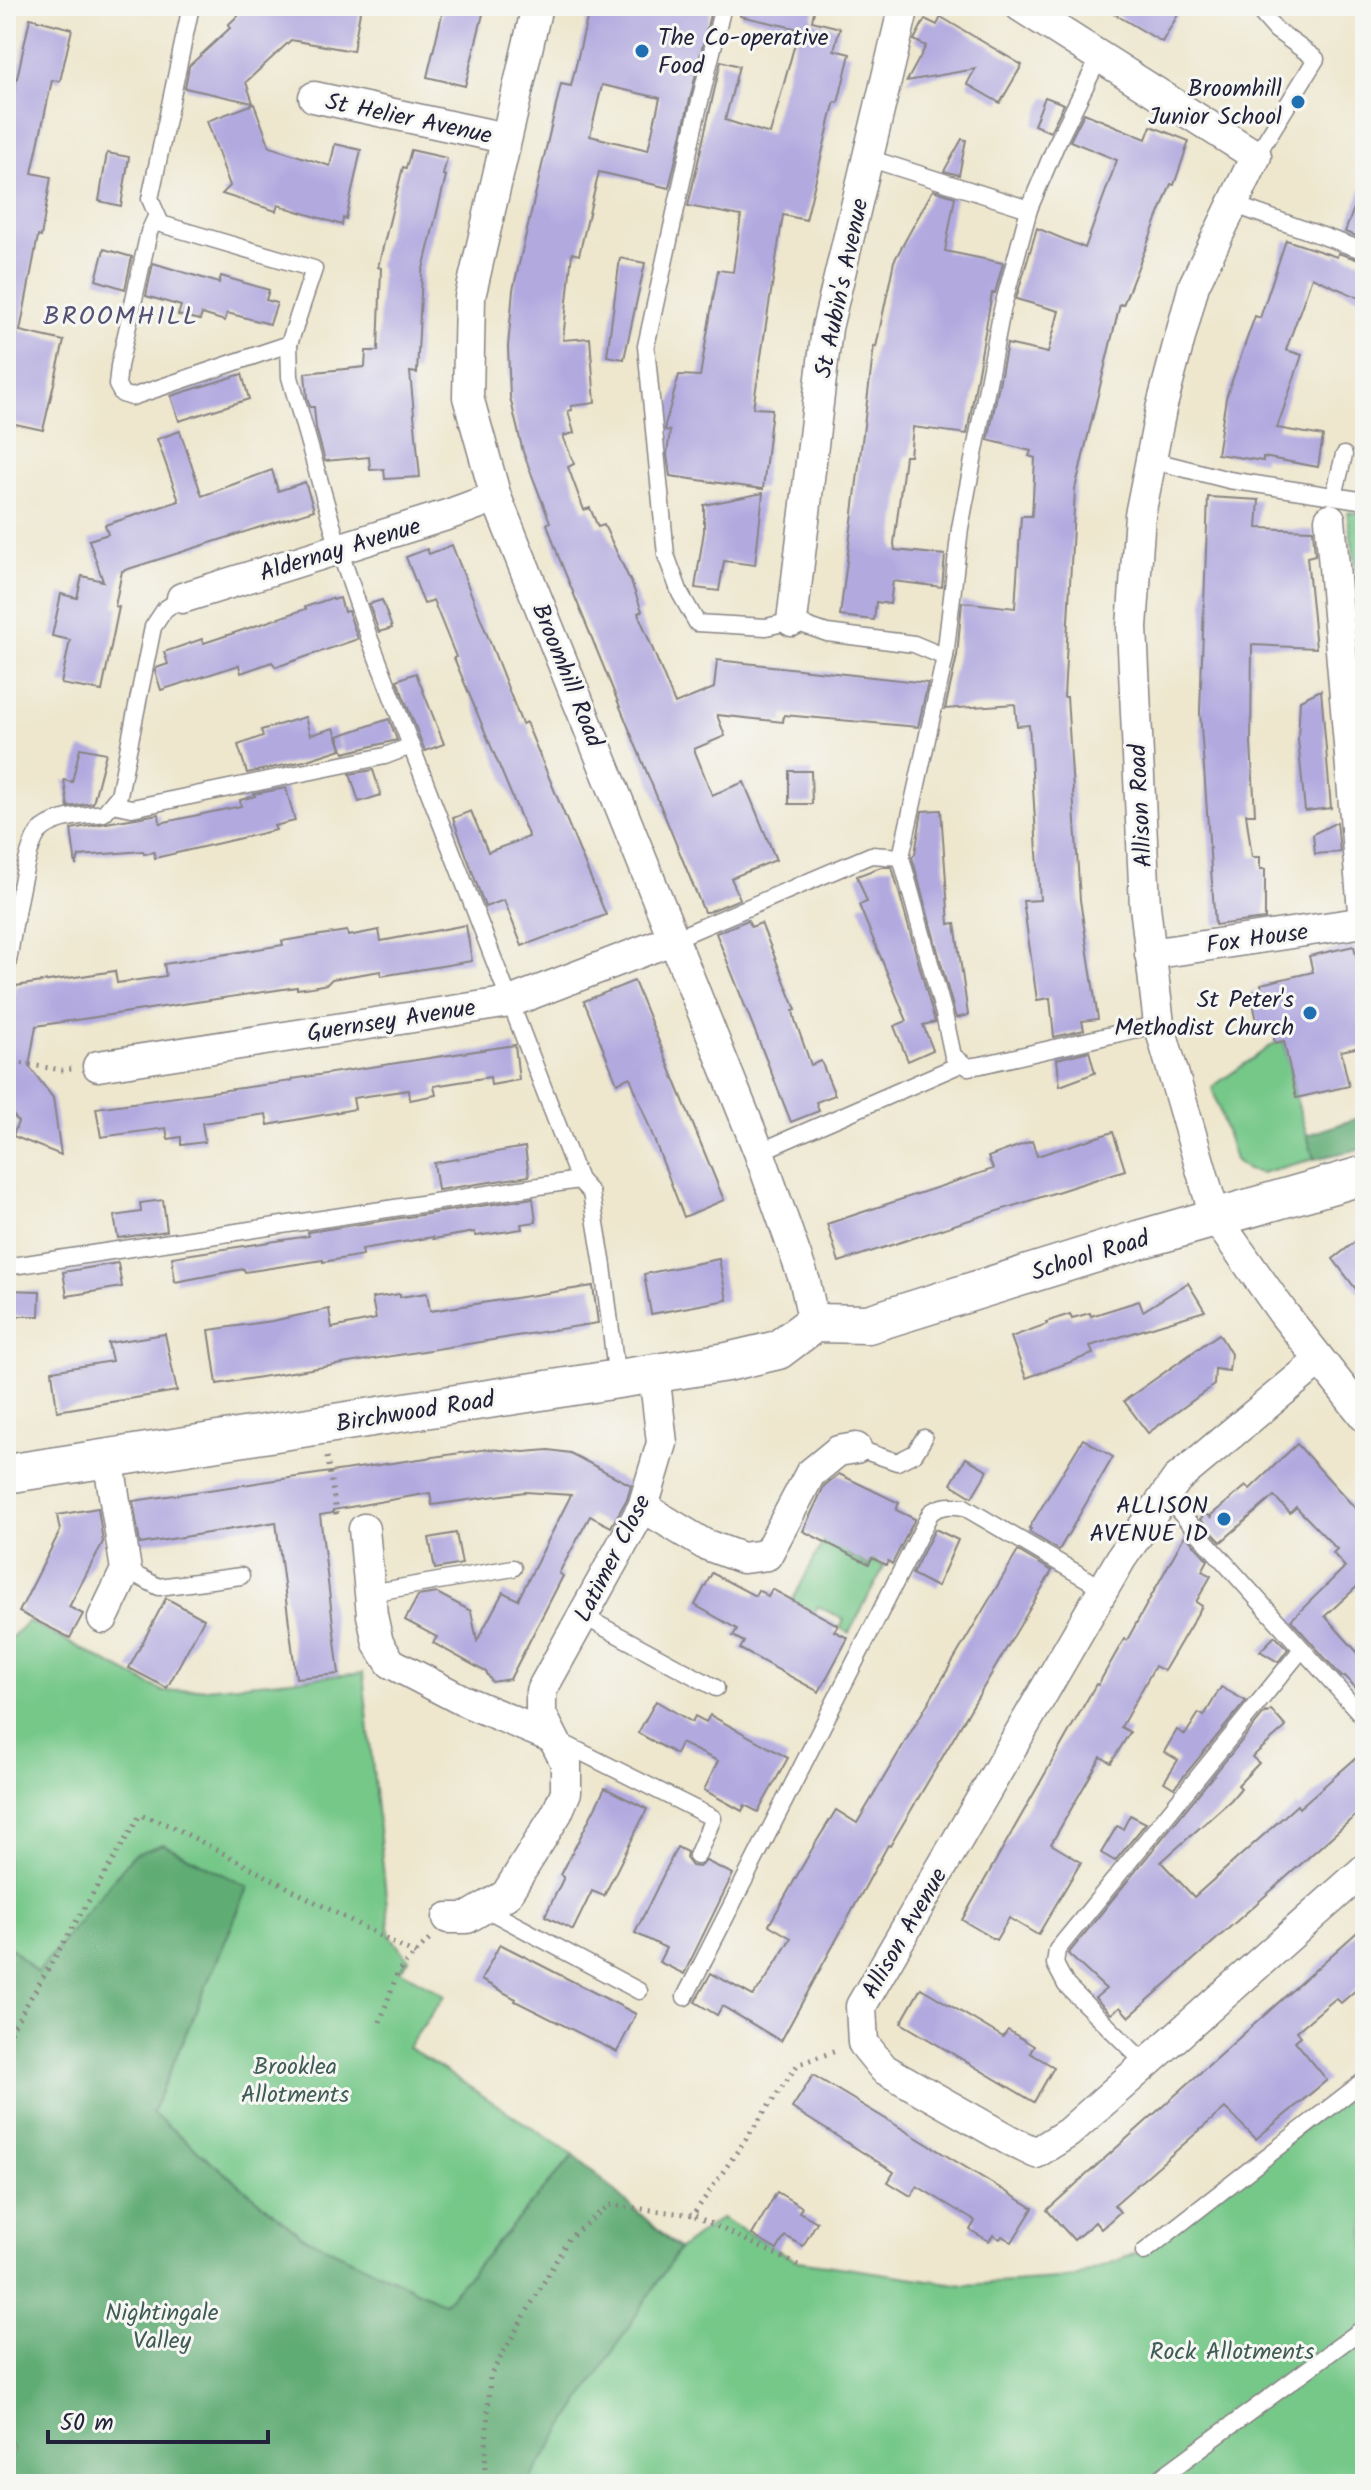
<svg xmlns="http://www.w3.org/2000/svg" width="1371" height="2490" viewBox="0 0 1371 2490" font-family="Kalam,sans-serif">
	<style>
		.green { fill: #76c889; stroke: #4c7562; stroke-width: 2 }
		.forest { fill: #60ac75; stroke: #416758; stroke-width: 2 }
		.building { fill: #b2aadf; fill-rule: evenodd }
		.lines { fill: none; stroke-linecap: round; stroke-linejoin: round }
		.service-casing { stroke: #888484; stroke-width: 19 }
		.minor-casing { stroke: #888484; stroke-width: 33 }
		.tertiary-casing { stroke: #888484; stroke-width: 41 }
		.path { stroke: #888484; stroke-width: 5; stroke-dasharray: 2 6; stroke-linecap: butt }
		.service { stroke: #fff; stroke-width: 16 }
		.minor { stroke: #fff; stroke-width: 30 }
		.tertiary { stroke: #fff; stroke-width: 38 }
		.poi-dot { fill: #1f6fb2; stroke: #f6f6f2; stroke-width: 3 }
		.labels { text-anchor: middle; stroke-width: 6; stroke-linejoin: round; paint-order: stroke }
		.poi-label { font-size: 24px; fill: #22223b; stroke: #f6f6f2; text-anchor: end }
		.street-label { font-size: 24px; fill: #22223b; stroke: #f6f6f2 }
		.park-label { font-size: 24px; fill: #3f5c56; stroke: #f6f6f2 }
		.neighbourhood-label { font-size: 26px; letter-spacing: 2px; fill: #545274; stroke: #f6f6f2 }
	</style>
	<rect width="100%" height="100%" fill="#f6f6f2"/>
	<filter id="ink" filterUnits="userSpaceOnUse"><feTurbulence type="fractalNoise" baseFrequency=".0125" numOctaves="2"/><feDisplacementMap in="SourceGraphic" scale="16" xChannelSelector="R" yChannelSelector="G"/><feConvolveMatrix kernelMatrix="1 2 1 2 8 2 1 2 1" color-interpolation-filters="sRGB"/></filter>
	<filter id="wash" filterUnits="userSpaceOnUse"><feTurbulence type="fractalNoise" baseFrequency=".006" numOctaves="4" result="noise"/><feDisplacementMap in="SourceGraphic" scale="32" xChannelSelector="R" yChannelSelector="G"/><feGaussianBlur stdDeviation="1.8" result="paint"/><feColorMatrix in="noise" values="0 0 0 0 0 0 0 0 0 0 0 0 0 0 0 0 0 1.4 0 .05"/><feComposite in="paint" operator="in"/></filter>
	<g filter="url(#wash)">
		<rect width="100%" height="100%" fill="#eee7ce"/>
		<g class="green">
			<path d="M1347 512 1365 514V621Z"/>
			<path d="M1284 1041 1296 1098 1314 1159 1261 1173 1247 1170 1235 1160 1212 1087 1275 1043Z"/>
			<path d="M826 1536 850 1549 848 1555 869 1566 873 1560 884 1567 849 1633 840 1628 844 1620 818 1606 814 1613 792 1601Z"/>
			<path d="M28 1621 164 1692 363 1673 390 1935 409 1959 400 1970 445 1995 408 2047 574 2155 444 2303 302 2236 152 2113 248 1888 61 1943 37 1973 6 1943V1643Z"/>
			<path d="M1365 2082V2484H527L679 2249 721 2218 798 2261 964 2285 1073 2278 1149 2248Z"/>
		</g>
		<g class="forest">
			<path d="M1365 1116V1148L1314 1159 1307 1135Z"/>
			<path d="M163 1844 248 1887 152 2113 302 2236 444 2303 574 2155 679 2249 527 2484H6V2462L13 2450 6 2442V1943L37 1973 133 1855Z"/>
		</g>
		<g id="blocks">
			<g class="building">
				<path d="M248 6H361L353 51 291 40 246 82 253 103 185 88 189 66 230 28 228 25Z"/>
				<path d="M444 6H485L465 86 427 77Z"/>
				<path d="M590 6H712L669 188 599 172 579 255 572 253 563 340 590 338 595 403 571 406 572 410 568 411 574 433 563 436 574 464 568 467 584 510 590 508 598 527 604 525 633 587 642 611 638 613 675 704 714 688 717 660 928 683 918 727 784 715 783 722 717 715 725 736 694 749 712 795 744 782 776 860 731 878 740 899 708 912H704L559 558 547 524 550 522 523 452 510 397 508 347 513 290 561 84 571 86ZM602 85 660 98 648 150 590 136Z"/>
				<path d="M741 6H815L812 21 840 28 834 50 850 54 838 103 835 102 833 108 806 220 783 215 753 408 772 409 763 489 670 476 667 455 670 431 665 430V425L679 375 700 376 718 270 733 272 741 216 688 206 721 61 739 66 725 120 770 134 799 29 740 16Z"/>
				<path d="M1101 6H1183L1162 42Z"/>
				<path d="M941 17 1022 65 1000 103 967 84 975 69 907 81 926 46 914 40 925 19 937 25Z"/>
				<path d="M30 18 72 29 60 81 52 80 32 173 51 177 41 237 38 236 20 331 64 341 43 430 6 422V129Z"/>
				<path d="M1045 97 1064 104 1050 132 1034 125Z"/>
				<path d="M254 104 270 147 330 166 335 144 361 150 346 219 343 218 342 225 278 205 276 211 222 194 230 186 207 121Z"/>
				<path d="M1084 113 1146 139 1151 126 1189 141 1174 185 1171 184 1123 305 1120 304 1075 489 1064 697H1067L1080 900 1098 1019 1082 1021 1084 1030 1054 1037 1050 998 1037 1000 1023 901 1040 900 1029 725 1017 726 1015 704 945 709 957 656 962 602 1015 608 1021 516H1032L1035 458 1029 456 1031 451 988 440 1007 344 1048 353 1059 311 1016 299 1037 228 1085 248 1117 160 1070 141Z"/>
				<path d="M962 139 966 140 959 175 944 171Z"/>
				<path d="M411 150 447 158 443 175 446 176 422 273 417 373 410 372 420 477 385 479 384 469 370 470 369 457 325 461 316 428 314 407H310L307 397 305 373 365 367 366 351H378L381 268 378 267 403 167 406 168Z"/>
				<path d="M107 153 129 157 121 206 99 201Z"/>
				<path d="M1362 187H1365V239L1345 232Z"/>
				<path d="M933 190 955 197 945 251 1003 263 995 293H992L967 434 913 427 910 456H905L894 544 895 550 945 555 942 587 893 581 890 604 876 602 874 620 840 616 874 346 876 347 894 261Z"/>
				<path d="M1286 240 1337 257 1338 253 1365 262V284L1359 298 1312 277 1286 350 1302 355 1277 428 1323 436 1318 467 1263 457V461L1217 454 1226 398 1255 316 1260 318Z"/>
				<path d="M104 249 132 257 125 289 96 280Z"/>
				<path d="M620 258 645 263 624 359 607 356Z"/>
				<path d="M153 263 219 283 221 276 269 290 266 300 277 303 270 324 227 313 225 321 202 314 200 320 178 315 181 306 146 296Z"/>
				<path d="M242 374 249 399 179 421 171 396Z"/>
				<path d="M180 431 202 496 272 470 278 491 305 482 314 510 122 571 115 606 119 607 102 691 61 684 70 640 52 636 61 594 77 598 82 576 103 581 89 540 108 534 105 525 179 501 157 439Z"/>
				<path d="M763 493 755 565 724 561 719 591 695 588 704 531V505Z"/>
				<path d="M1208 497 1259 500 1257 528 1313 530 1315 555 1307 557 1316 648 1252 645 1251 743 1255 814H1246L1252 857H1260V869H1265V919L1215 925 1200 712Z"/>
				<path d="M452 545 522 724 526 722 606 915 522 946 504 900 485 907 453 818 471 811 488 852 529 837 454 658 456 657 433 600 424 604 406 557 427 549 429 554Z"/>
				<path d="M332 598 333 600 340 598 344 612 348 611 358 639 276 667 272 662 241 673 239 665 161 690 155 671 156 668 168 664 164 652 202 639 204 643 306 609 305 607Z"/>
				<path d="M382 600 392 628 379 632 369 604Z"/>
				<path d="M416 673 444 744 425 751 397 680Z"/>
				<path d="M1321 690 1331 808 1305 811 1298 739 1300 700Z"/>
				<path d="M305 717 310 735 334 728 341 749 304 761 247 773 238 745 263 736 261 730Z"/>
				<path d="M389 719 397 740 344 753 338 736Z"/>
				<path d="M80 748 106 753 93 803 68 807 64 780 72 782Z"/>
				<path d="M373 770 381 795 359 802 350 774Z"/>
				<path d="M789 771H811L812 804H789Z"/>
				<path d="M286 788 295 821 274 826 276 830 155 858 154 852 144 854 143 851 79 856 76 866 71 829 159 814 160 823 241 806 240 800 255 796 254 794Z"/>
				<path d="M941 810 949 924 955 923 968 1015 956 1018 912 857 915 854 922 811Z"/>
				<path d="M1337 822 1340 852 1315 854 1313 834Z"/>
				<path d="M881 867H892L935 1022 923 1025 933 1050 908 1061 894 1026 907 1021 859 905 867 902 857 876Z"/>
				<path d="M748 920 751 927 761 923 796 1010 793 1011 795 1020 811 1065 821 1061 835 1095 816 1102 819 1111 791 1122 716 933Z"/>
				<path d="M466 925 472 961 381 976V971L332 979 327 984 312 987 297 989V987L36 1026 29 1066 53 1098 61 1155 13 1136 18 1122 6 1105V1037L16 986 115 971 117 983 166 976 164 964 283 945 282 941 347 931 348 936 379 930 381 941Z"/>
				<path d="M1354 946 1365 997V1046L1341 1051 1349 1086 1296 1098 1284 1041 1275 1043 1272 1029 1259 1032 1251 992 1262 990 1261 984 1313 972 1309 956Z"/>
				<path d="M634 981 724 1200 684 1217 630 1077 617 1083 584 1001Z"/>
				<path d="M515 1045 519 1080 491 1085 490 1077 434 1086 436 1095 410 1100 409 1090 353 1098 355 1109 268 1125 266 1114 202 1123 205 1142 181 1145V1137L168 1139 166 1128 101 1137 96 1108 292 1081V1079Z"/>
				<path d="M1089 1051 1095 1073 1060 1086 1057 1059Z"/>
				<path d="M1113 1132 1125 1170 839 1262 827 1224 993 1169 988 1157 1032 1141 1037 1156Z"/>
				<path d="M525 1147 529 1176 438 1190 434 1163Z"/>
				<path d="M533 1198 536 1222 521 1224 522 1229 476 1236 475 1232 433 1239V1237L362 1249 363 1255 323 1262V1260L245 1272 244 1269 175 1282 172 1257 309 1236 308 1232Z"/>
				<path d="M163 1200 167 1231 118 1238 114 1216 141 1212 140 1203Z"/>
				<path d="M1365 1234V1301L1333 1259Z"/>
				<path d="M719 1259 727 1300 651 1314 644 1274Z"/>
				<path d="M118 1263 122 1287 67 1296 63 1272Z"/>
				<path d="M1188 1283 1205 1311 1090 1346 1093 1354 1026 1378 1011 1337 1047 1324 1046 1322 1070 1314 1072 1318 1090 1313 1091 1316 1139 1301 1143 1311Z"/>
				<path d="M593 1286 598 1323 217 1384 209 1330 272 1321 329 1309 332 1328 376 1319 372 1298 400 1294V1297L427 1293 430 1311Z"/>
				<path d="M6 1290 40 1291 39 1316H6Z"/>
				<path d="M165 1334 177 1391 57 1411 52 1371 112 1361 108 1343Z"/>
				<path d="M1219 1334 1231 1354 1229 1371 1215 1369 1214 1385 1148 1433 1124 1401Z"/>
				<path d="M1083 1439 1113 1457 1059 1550 1029 1532 1031 1529 1029 1528Z"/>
				<path d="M1297 1444 1365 1519V1589L1360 1584 1325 1616 1365 1661V1698L1345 1676 1342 1677 1291 1620 1345 1567 1333 1553 1337 1549 1296 1507 1290 1513 1274 1496 1221 1542 1200 1519 1205 1514 1212 1518 1210 1516 1246 1486 1250 1489Z"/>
				<path d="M488 1449 524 1452 549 1450 570 1453 631 1485 627 1499 611 1527 590 1516 559 1573 563 1576 510 1679 492 1682 486 1672 433 1643 437 1637 405 1620 418 1596 437 1593 471 1611 477 1641 503 1592 518 1600 571 1495 525 1492 432 1505 430 1493 333 1510V1513L320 1515 339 1674 296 1678 276 1522 140 1544 133 1501Z"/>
				<path d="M966 1458 988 1470 972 1497 951 1484Z"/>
				<path d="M839 1474 899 1503 896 1510 915 1519 892 1564 888 1561 886 1565 872 1558 869 1564 803 1531 824 1486Z"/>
				<path d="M98 1508 103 1542 69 1607 83 1614 70 1638 19 1612 60 1531 57 1515Z"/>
				<path d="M935 1529 958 1540 937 1587 912 1574Z"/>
				<path d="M456 1533 462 1564 435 1569 429 1538Z"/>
				<path d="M1185 1535 1208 1560 1202 1571 1211 1576 1196 1602 1202 1606 1164 1671 1155 1666 1121 1727 1130 1732 1111 1763 1101 1757 1051 1844 1081 1862 1038 1935 1009 1918 996 1940 962 1920 1096 1684 1098 1685 1124 1639 1127 1640Z"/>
				<path d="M1018 1551 1052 1571 890 1846 888 1845 781 2041 722 2006 717 2015 695 2002 711 1973 753 1996 766 1979 791 1938 769 1925 815 1844 836 1810 857 1823Z"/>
				<path d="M712 1573 755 1596 758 1590 768 1596 772 1589 838 1625 834 1631 848 1638 819 1692 740 1649 744 1642 733 1636 737 1629 695 1605Z"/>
				<path d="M166 1598 204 1619 167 1688 129 1668Z"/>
				<path d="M1275 1636 1288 1649 1278 1662 1260 1651Z"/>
				<path d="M1221 1687 1246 1701 1174 1788 1164 1782 1178 1760 1164 1752 1177 1730 1185 1735 1199 1713 1204 1716Z"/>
				<path d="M656 1701 692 1722 695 1716 706 1722 710 1715 788 1758 758 1812 745 1805 742 1811 704 1790 718 1761 681 1743 676 1754 638 1733Z"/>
				<path d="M1271 1710 1286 1727 1252 1757 1259 1763 1238 1785 1241 1788 1231 1800 1161 1862 1194 1897 1297 1805 1299 1808 1365 1750V1807L1129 2017 1120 2007 1111 2014 1095 1998 1106 1989 1068 1954 1265 1712 1267 1713Z"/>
				<path d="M605 1788 647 1809 604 1896 592 1891 573 1930 545 1916 564 1877 561 1875Z"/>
				<path d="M1130 1815 1146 1823 1115 1861 1101 1853 1117 1826 1123 1829Z"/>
				<path d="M677 1847 687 1852 686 1858 692 1866 699 1867 706 1861 733 1874 684 1974 659 1962 666 1948 635 1933Z"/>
				<path d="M1365 1925V1982L1341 2003 1336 1998 1297 2031 1301 2036 1295 2041 1327 2080 1256 2139 1225 2108 1114 2205 1120 2212 1101 2229 1095 2222 1074 2240 1047 2210Z"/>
				<path d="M500 1944 636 2014 617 2052 515 2001 516 1999 481 1980Z"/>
				<path d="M921 1988 1003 2037 1008 2030 1034 2046 1030 2053 1054 2067 1034 2102 901 2023Z"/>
				<path d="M813 2075 1033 2208 1012 2242 1002 2236 1000 2239 993 2235 989 2241 970 2230 975 2221 917 2186 911 2196 888 2182 894 2172 792 2108Z"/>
				<path d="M777 2192 802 2207 799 2212 817 2222 803 2246 785 2236 777 2250 752 2235Z"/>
			</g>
		</g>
	</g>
	<g filter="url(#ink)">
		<use href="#blocks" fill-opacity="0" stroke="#888484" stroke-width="2"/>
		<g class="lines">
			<g class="service-casing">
				<g id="service">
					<path d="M191 6 150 199 161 224 314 269 289 344 290 377 339 549 369 637 579 1180 591 1193 603 1266 617 1380"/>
					<path d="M723 6 695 122 646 346 666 555 680 593 697 623 766 627 792 621 827 633 914 644 945 657"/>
					<path d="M1255 6 1276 30 1316 59 1256 156"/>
					<path d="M1100 56 1056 145 1029 209 1002 310 960 528 945 657 901 857 944 1014 953 1056 968 1067 981 1065 1159 1024"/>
					<path d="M868 158 1029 209"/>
					<path d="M1232 204 1365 251"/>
					<path d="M156 217 149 232 119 366 117 385 122 394 132 397 289 344"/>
					<path d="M1151 460 1229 480 1359 500"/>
					<path d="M1334 496 1344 455"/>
					<path d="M112 804 132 808 385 756 411 746"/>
					<path d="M674 939 871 855 901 857"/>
					<path d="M6 972C12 943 23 851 39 832 54 816 84 816 104 813L119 795 153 627 165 609 182 598"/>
					<path d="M759 1152 961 1064"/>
					<path d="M6 1267 579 1180"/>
					<path d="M856 1448 897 1462 915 1453 924 1438"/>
					<path d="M1165 1496 1365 1719"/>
					<path d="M126 1570 159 1587 241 1576"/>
					<path d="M370 1593 513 1568"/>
					<path d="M583 1616 716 1688"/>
					<path d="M559 1741 713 1818 697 1856"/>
					<path d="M484 1908 639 1991"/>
					<path d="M685 1997 931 1512C942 1505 951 1505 964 1507L1104 1589"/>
					<path d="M1146 2064 1066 1985 1055 1964 1057 1950 1302 1649"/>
					<path d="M1144 2252 1365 2080"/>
					<path d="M1152 2484 1365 2327"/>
				</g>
			</g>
			<g class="minor-casing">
				<g id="minor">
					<path d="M537 6 470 297 468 397 496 497 759 1152 805 1282 814 1323"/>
					<path d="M1020 6 1256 156 1194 285 1161 409 1140 515 1132 627 1145 906 1159 1024 1215 1217 1283 1313 1365 1417"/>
					<path d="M314 97 505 138"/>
					<path d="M1330 519 1364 923"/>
					<path d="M182 598 450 514 496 497"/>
					<path d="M792 621 827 328 904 6"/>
					<path d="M1150 954 1365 922"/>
					<path d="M98 1066 510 1002 674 939"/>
					<path d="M1319 1361 1177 1479 1122 1557 861 2006 863 2043 884 2069 1009 2140 1036 2153 1068 2133 1365 1869"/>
					<path d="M643 1507 704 1544 742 1558 767 1555 810 1474 838 1451 856 1448"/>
					<path d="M364 1529 372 1615 378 1643 391 1663 462 1700 551 1737"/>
					<path d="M103 1618 126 1570 108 1457"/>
					<path d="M448 1918H467L506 1895 557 1813 566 1792V1763L541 1714V1691L643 1507 662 1443 654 1372"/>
				</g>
			</g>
			<g class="tertiary-casing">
				<path id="tertiary" d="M6 1474 727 1362 778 1350 814 1323 868 1324 1138 1240 1365 1175"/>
			</g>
			<g class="path">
				<path d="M6 1061 62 1070 72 1069"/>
				<path d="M327 1457 337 1518"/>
				<path d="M380 2022 398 1971 429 1940"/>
				<path d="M6 2039 140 1815 171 1826 416 1955"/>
				<path d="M798 2265 693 2215 798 2064 839 2050"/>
				<path d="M6 2451 18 2484"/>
				<path d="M484 2484 490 2376 569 2238 609 2205 693 2215"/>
			</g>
			<use href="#service" class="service"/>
			<use href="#minor" class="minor"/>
			<use href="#tertiary" class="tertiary"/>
		</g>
	</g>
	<g class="poi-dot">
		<circle cx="642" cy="51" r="8"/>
		<circle cx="1298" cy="102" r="8"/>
		<circle cx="1310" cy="1013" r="8"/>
		<circle cx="1224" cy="1519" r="8"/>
	</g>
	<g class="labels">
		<g class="poi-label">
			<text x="658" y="45" text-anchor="start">The Co-operative<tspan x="658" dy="28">Food</tspan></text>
			<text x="1282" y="96">Broomhill<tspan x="1282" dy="28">Junior School</tspan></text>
			<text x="1294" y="1007">St Peter's<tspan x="1294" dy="28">Methodist Church</tspan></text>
			<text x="1208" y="1513">ALLISON<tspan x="1208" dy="28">AVENUE ID</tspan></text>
		</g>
		<g class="street-label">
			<text transform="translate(409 118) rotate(12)" y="8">St Helier Avenue</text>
			<text transform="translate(841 288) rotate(-78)" y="8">St Aubin's Avenue</text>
			<text transform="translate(340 549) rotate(-17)" y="8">Aldernay Avenue</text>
			<text transform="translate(568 675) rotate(68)" y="8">Broomhill Road</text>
			<text transform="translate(1140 806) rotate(-93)" y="8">Allison Road</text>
			<text transform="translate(1257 938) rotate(-8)" y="8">Fox House</text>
			<text transform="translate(391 1020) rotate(-9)" y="8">Guernsey Avenue</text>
			<text transform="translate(1090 1255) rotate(-17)" y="8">School Road</text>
			<text transform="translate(415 1411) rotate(-9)" y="8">Birchwood Road</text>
			<text transform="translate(612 1558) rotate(-63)" y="8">Latimer Close</text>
			<text transform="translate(904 1933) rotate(-60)" y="8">Allison Avenue</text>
		</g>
		<g class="park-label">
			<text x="295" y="2074">Brooklea<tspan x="295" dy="28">Allotments</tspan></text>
			<text x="162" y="2320">Nightingale<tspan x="162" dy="28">Valley</tspan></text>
			<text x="1232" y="2359">Rock Allotments</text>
		</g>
		<g class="neighbourhood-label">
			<text x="121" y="324">BROOMHILL</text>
		</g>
	</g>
	<rect width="1371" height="2490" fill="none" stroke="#f6f6f2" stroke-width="32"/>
	<path d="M48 2430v12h220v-12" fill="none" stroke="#22223b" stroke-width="4"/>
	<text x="60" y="2430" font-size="24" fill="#22223b" stroke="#f6f6f2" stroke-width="6" paint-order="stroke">50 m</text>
</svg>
